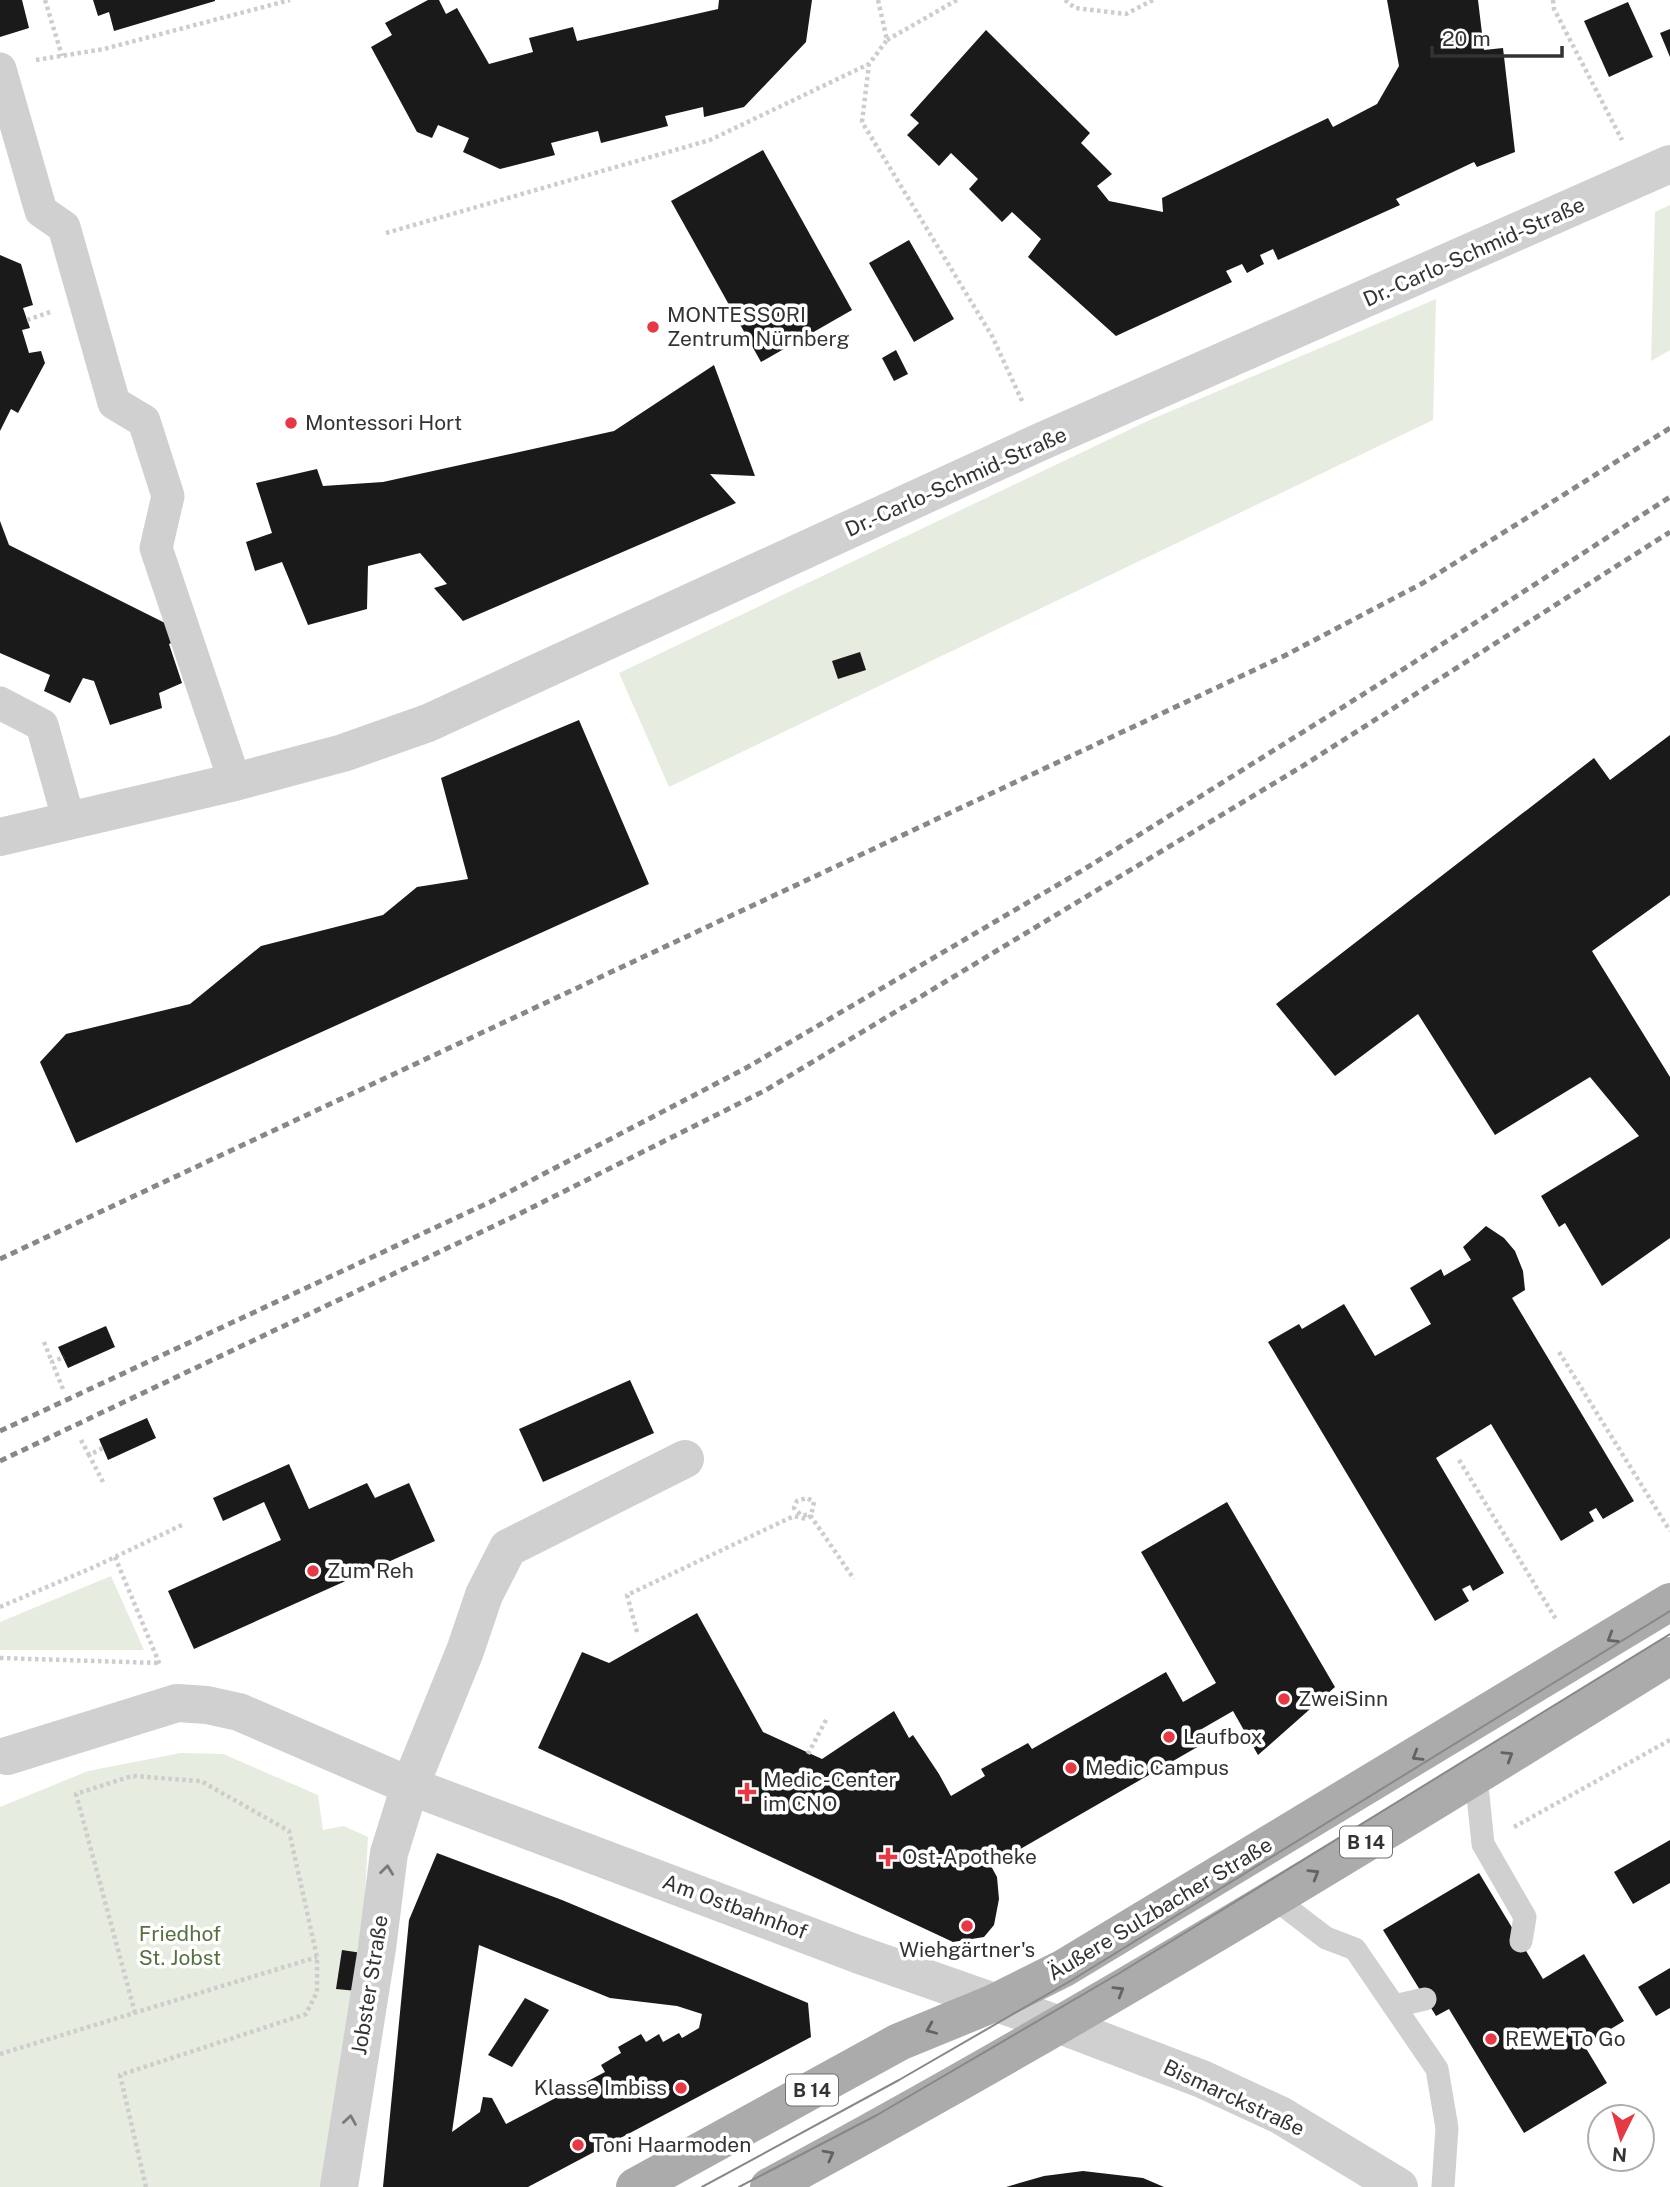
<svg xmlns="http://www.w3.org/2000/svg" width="1670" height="2187" viewBox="0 0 1670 2187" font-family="'Public Sans',sans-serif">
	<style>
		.green { fill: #e6ecdf }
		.building { fill: #1a1a1a; fill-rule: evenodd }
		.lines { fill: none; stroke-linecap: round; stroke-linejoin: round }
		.path { stroke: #cdcdcd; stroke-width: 4.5; stroke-dasharray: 3.5 3.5; stroke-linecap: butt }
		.service { stroke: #d0d0d0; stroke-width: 23 }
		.pedestrian { stroke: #d0d0d0; stroke-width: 33 }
		.minor { stroke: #d0d0d0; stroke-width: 38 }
		.primary { stroke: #ababab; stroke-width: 38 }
		.tram { stroke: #888; stroke-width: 2 }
		.rail { stroke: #888; stroke-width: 5; stroke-dasharray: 7 5; stroke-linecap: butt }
		.oneway { stroke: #636363 }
		.oneway2 { stroke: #7a7a7a }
		.poi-dot { fill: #e63946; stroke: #fff; stroke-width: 2.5 }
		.labels { text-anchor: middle; stroke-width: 7; stroke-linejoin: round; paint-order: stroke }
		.shield { fill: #fff; stroke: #707070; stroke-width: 2 }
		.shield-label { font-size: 19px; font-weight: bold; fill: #333 }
		.street-label { font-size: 21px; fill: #333; stroke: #fff }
		.poi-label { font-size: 21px; fill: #333; stroke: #fff; text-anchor: start }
		.park-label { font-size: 21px; fill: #56703f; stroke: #fff }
	</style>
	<rect width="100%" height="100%" fill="#fff"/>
	<g class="green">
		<path d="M1670 205V350L1651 361 1655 212Z"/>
		<path d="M1436 299 1433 420 669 787 619 673 1152 419Z"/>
		<path d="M111 1576 144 1650H0V1622Z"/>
		<path d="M181 1753 223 1754 318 1795 323 1830 344 1826 368 1837 362 1953 329 2187H0V1807L88 1771Z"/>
	</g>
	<g class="building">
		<path d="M0 0H22L29 28 0 37Z"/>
		<path d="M93 0H215V1L114 31 109 12 98 16Z"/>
		<path d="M428 0H439L446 14 457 8 489 64 533 52 529 38 573 27 577 41 718 9 719 0H812L806 42 744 107 704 117 703 107 665 116 668 126 601 143 598 131 551 143 555 155 500 169 463 152 469 138 438 125 432 138 417 132 371 47 392 35 385 23Z"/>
		<path d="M1387 0H1478L1484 50 1503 48 1515 152 1477 167 1474 162 1396 199 1400 205 1278 260 1273 249 1260 255 1264 264 1247 273 1242 264 1226 271 1232 282 1116 336 1028 257 1041 239 1012 212 1002 222 969 189 978 179 951 153 939 166 907 135 919 123 910 115 986 30 1090 133 1081 143 1112 174 1097 186 1109 201 1163 212 1162 198 1328 118 1333 127 1377 104 1399 66Z"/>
		<path d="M1628 2 1653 57 1609 77 1584 21Z"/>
		<path d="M1670 29V57L1660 33Z"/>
		<path d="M763 150 852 310 761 362 671 201Z"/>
		<path d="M909 240 954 319 914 342 869 263Z"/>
		<path d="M0 255 21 264 33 305 23 308 30 328 22 330 29 353 41 351 45 363 18 413 11 409 0 431Z"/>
		<path d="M896 350 908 374 894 381 882 358Z"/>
		<path d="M714 365 755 476 710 474 736 503 463 621 434 588 447 584 420 553 368 566 367 609 308 625 282 562 255 571 246 542 272 533 256 483 317 469 323 486 383 482 614 431Z"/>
		<path d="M0 521 9 545 175 628 179 640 169 644 182 683 159 693 162 708 110 725 94 681 83 678 70 703 44 691 50 675 0 653Z"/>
		<path d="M860 652 866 670 838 679 832 661Z"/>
		<path d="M579 720 649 884 76 1143 40 1062 66 1034 190 1004 261 946 383 915 417 887 468 879 441 778Z"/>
		<path d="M1670 735V895L1592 951 1670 1077V1238L1602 1286 1565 1223 1559 1227 1541 1196 1639 1136 1590 1077 1495 1135 1418 1014 1335 1076 1276 1004 1594 758 1610 780Z"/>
		<path d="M1486 1226 1504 1238 1515 1251 1523 1271 1525 1290 1512 1298 1634 1501 1603 1519 1596 1508 1589 1512 1594 1521 1561 1541 1491 1424 1436 1458 1504 1573 1473 1591 1470 1585 1462 1589 1469 1601 1435 1621 1268 1342 1299 1324 1302 1329 1344 1304 1375 1356 1431 1324 1410 1288 1441 1269 1444 1276 1471 1260 1463 1247Z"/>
		<path d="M106 1326 115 1347 68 1368 58 1347Z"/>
		<path d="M630 1380 654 1433 543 1482 519 1429Z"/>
		<path d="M147 1418 156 1438 108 1460 99 1439Z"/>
		<path d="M289 1464 309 1509 367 1483 375 1498 409 1483 435 1541 194 1649 168 1591 281 1540 264 1502 223 1521 213 1498Z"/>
		<path d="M1227 1502 1335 1687 1258 1755 1233 1711 1200 1730 1206 1742 991 1866 997 1877 999 1899 994 1925 984 1937 953 1942 538 1748 582 1652 609 1663 697 1613 763 1732 822 1759 894 1711 909 1738 913 1735 939 1774 951 1796 985 1776 981 1769 1028 1743 1032 1749 1166 1672 1183 1702 1216 1683 1141 1552Z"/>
		<path d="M1670 1840V1883L1633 1904 1614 1872Z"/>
		<path d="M437 1853 562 1900 808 2003 811 2037 528 2187H383L409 1920ZM479 1945 610 1998 677 2006 702 2014 699 2028 682 2038 679 2033 663 2042 659 2034 646 2042 641 2034 618 2047 621 2053 601 2065 605 2072 506 2124 492 2098 483 2097 480 2112 452 2132Z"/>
		<path d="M1479 1873 1543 1979 1584 1954 1624 2021 1584 2045 1607 2083 1524 2133 1449 2009 1436 2016 1383 1930Z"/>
		<path d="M342 1950 362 1953 357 1991 336 1989Z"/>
		<path d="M1670 1968V2008L1656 2016 1638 1987Z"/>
		<path d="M525 1998 549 2010 512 2067 488 2055Z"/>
		<path d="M1083 2171 1143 2178 1164 2187H1006L1044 2176Z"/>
	</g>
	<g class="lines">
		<g class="path">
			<path d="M45 0 62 56"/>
			<path d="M878 0 887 40 869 64 862 122 992 336 1023 403"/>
			<path d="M1065 0 1075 8 1126 14 1153 0"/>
			<path d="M1553 0 1554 9 1622 140"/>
			<path d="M887 40 957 0"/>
			<path d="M36 60 104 49 290 0"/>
			<path d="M386 233 710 140 869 64"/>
			<path d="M27 320 50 312"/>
			<path d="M44 1342 52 1362"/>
			<path d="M1559 1352 1670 1531"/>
			<path d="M63 1389 52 1362 64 1357"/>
			<path d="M81 1440 89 1455"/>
			<path d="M1459 1460 1557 1621"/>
			<path d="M103 1482 89 1455 105 1447"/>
			<path d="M115 1557 160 1665"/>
			<path d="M0 1607 94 1567 182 1525"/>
			<path d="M637 1632 627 1595 794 1516 806 1519 811 1516 814 1502 807 1498 797 1501 794 1508 801 1515H810L854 1579"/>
			<path d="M0 1658 159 1663"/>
			<path d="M808 1754 826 1720"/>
			<path d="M1514 1827 1670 1740"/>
			<path d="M135 2013 76 1794 132 1776 201 1781 289 1831 317 1957V1992L306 2014 120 2075 146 2187"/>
			<path d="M0 2054 317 1957"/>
		</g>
		<g class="service">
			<path d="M1476 1776 1483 1844 1525 1917 1521 1941"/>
			<path d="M1274 1898 1326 1938 1355 1949 1437 2069 1447 2128 1443 2187"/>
			<path d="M1394 2006 1425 1999"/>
		</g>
		<g class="pedestrian">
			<path d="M0 69 41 211 64 227 114 403 144 421 168 496 156 548 235 782"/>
			<path d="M0 703 42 725 69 821"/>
		</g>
		<g class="minor">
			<path d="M0 837 235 782 343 753 428 723 1040 442 1670 164"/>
			<path d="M7 1756 177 1703 207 1705 239 1712 410 1786 857 1954 1060 2025 1202 2079 1280 2115 1399 2187"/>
			<path d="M339 2187 377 1948 389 1853 410 1786 465 1651 484 1595 508 1548 685 1459"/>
		</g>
		<g class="primary">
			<path d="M635 2187 899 2042 994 2003 1064 1968 1670 1602"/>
			<path d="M769 2187C1076 2022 1373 1840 1670 1656"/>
		</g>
		<g class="tram">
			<path d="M702 2187 899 2080 1072 1980 1670 1611"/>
			<path d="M739 2187 877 2115 1118 1974 1670 1634"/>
		</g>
		<g class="rail">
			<path d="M0 1259 1284 656 1423 583 1670 428"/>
			<path d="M0 1431 490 1202 746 1068 1083 870 1413 663 1670 497"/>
			<path d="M0 1461 517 1215 766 1090 1301 767 1670 532"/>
		</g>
	</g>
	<defs><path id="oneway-chevron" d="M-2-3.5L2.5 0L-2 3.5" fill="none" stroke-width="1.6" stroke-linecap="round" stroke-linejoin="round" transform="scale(1.75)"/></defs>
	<g class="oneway">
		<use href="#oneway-chevron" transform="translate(1612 1638) rotate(148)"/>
		<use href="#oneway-chevron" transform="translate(1417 1756) rotate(149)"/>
		<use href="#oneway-chevron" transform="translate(1508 1756) rotate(-32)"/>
		<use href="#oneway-chevron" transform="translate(1314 1874) rotate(-31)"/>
		<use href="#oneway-chevron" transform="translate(1119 1991) rotate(-31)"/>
		<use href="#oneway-chevron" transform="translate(931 2029) rotate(157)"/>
		<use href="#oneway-chevron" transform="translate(829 2155) rotate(-28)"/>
	</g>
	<g class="oneway2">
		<use href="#oneway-chevron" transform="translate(387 1870) rotate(-83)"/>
		<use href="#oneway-chevron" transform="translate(350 2120) rotate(-81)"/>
	</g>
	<g class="poi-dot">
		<circle cx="653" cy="327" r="7"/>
		<circle cx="291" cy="423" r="7"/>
		<circle cx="313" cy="1571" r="7"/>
		<circle cx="1284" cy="1699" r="7"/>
		<circle cx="1169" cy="1737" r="7"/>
		<circle cx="1071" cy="1768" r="7"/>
		<path d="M743.5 1781.5h7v7h7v7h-7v7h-7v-7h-7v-7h7z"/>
		<path d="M884.5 1846.5h7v7h7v7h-7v7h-7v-7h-7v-7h7z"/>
		<circle cx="967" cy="1926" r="7"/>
		<circle cx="1491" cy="2039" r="7"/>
		<circle cx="681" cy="2088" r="7"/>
		<circle cx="578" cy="2145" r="7"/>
	</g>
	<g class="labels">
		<g class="shield">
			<rect x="1340" y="1826.5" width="52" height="31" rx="5"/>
			<rect x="786" y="2074.5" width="52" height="31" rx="5"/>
		</g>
		<g class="shield-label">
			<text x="1366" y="1849">B 14</text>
			<text x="812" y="2097">B 14</text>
		</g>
		<g class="street-label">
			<text transform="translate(1474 252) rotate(-24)" y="7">Dr.-Carlo-Schmid-Straße</text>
			<text transform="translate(956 482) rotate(-24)" y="7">Dr.-Carlo-Schmid-Straße</text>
			<text transform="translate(735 1907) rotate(20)" y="7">Am Ostbahnhof</text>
			<text transform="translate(1160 1909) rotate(-31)" y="7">Äußere Sulzbacher Straße</text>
			<text transform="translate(370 1985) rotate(-81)" y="7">Jobster Straße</text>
			<text transform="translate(1234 2098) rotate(25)" y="7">Bismarckstraße</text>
		</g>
		<g class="poi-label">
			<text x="667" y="322">MONTESSORI<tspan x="667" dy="24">Zentrum Nürnberg</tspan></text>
			<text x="305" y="430">Montessori Hort</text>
			<text x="327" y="1578">Zum Reh</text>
			<text x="1298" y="1706">ZweiSinn</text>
			<text x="1183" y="1744">Laufbox</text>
			<text x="1085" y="1775">Medic Campus</text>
			<text x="763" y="1787">Medic-Center<tspan x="763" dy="24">im CNO</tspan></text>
			<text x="902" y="1864">Ost-Apotheke</text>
			<text x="967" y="1957" text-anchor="middle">Wiehgärtner's</text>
			<text x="1505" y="2046">REWE To Go</text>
			<text x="667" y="2095" text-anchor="end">Klasse Imbiss</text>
			<text x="592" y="2152">Toni Haarmoden</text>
		</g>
		<g class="park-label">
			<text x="180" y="1941">Friedhof<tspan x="180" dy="24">St. Jobst</tspan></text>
		</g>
	</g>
	<g transform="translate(1621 2138) rotate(185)"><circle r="33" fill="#ffffff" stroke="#adadad" stroke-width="2"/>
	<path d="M0-5L12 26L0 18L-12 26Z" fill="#e63946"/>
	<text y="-10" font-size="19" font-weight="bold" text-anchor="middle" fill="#333333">N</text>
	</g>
	<path d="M1432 46v10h130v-10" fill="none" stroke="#333333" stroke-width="3.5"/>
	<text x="1442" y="46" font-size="21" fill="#333333" stroke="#ffffff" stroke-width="5" paint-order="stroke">20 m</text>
</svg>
